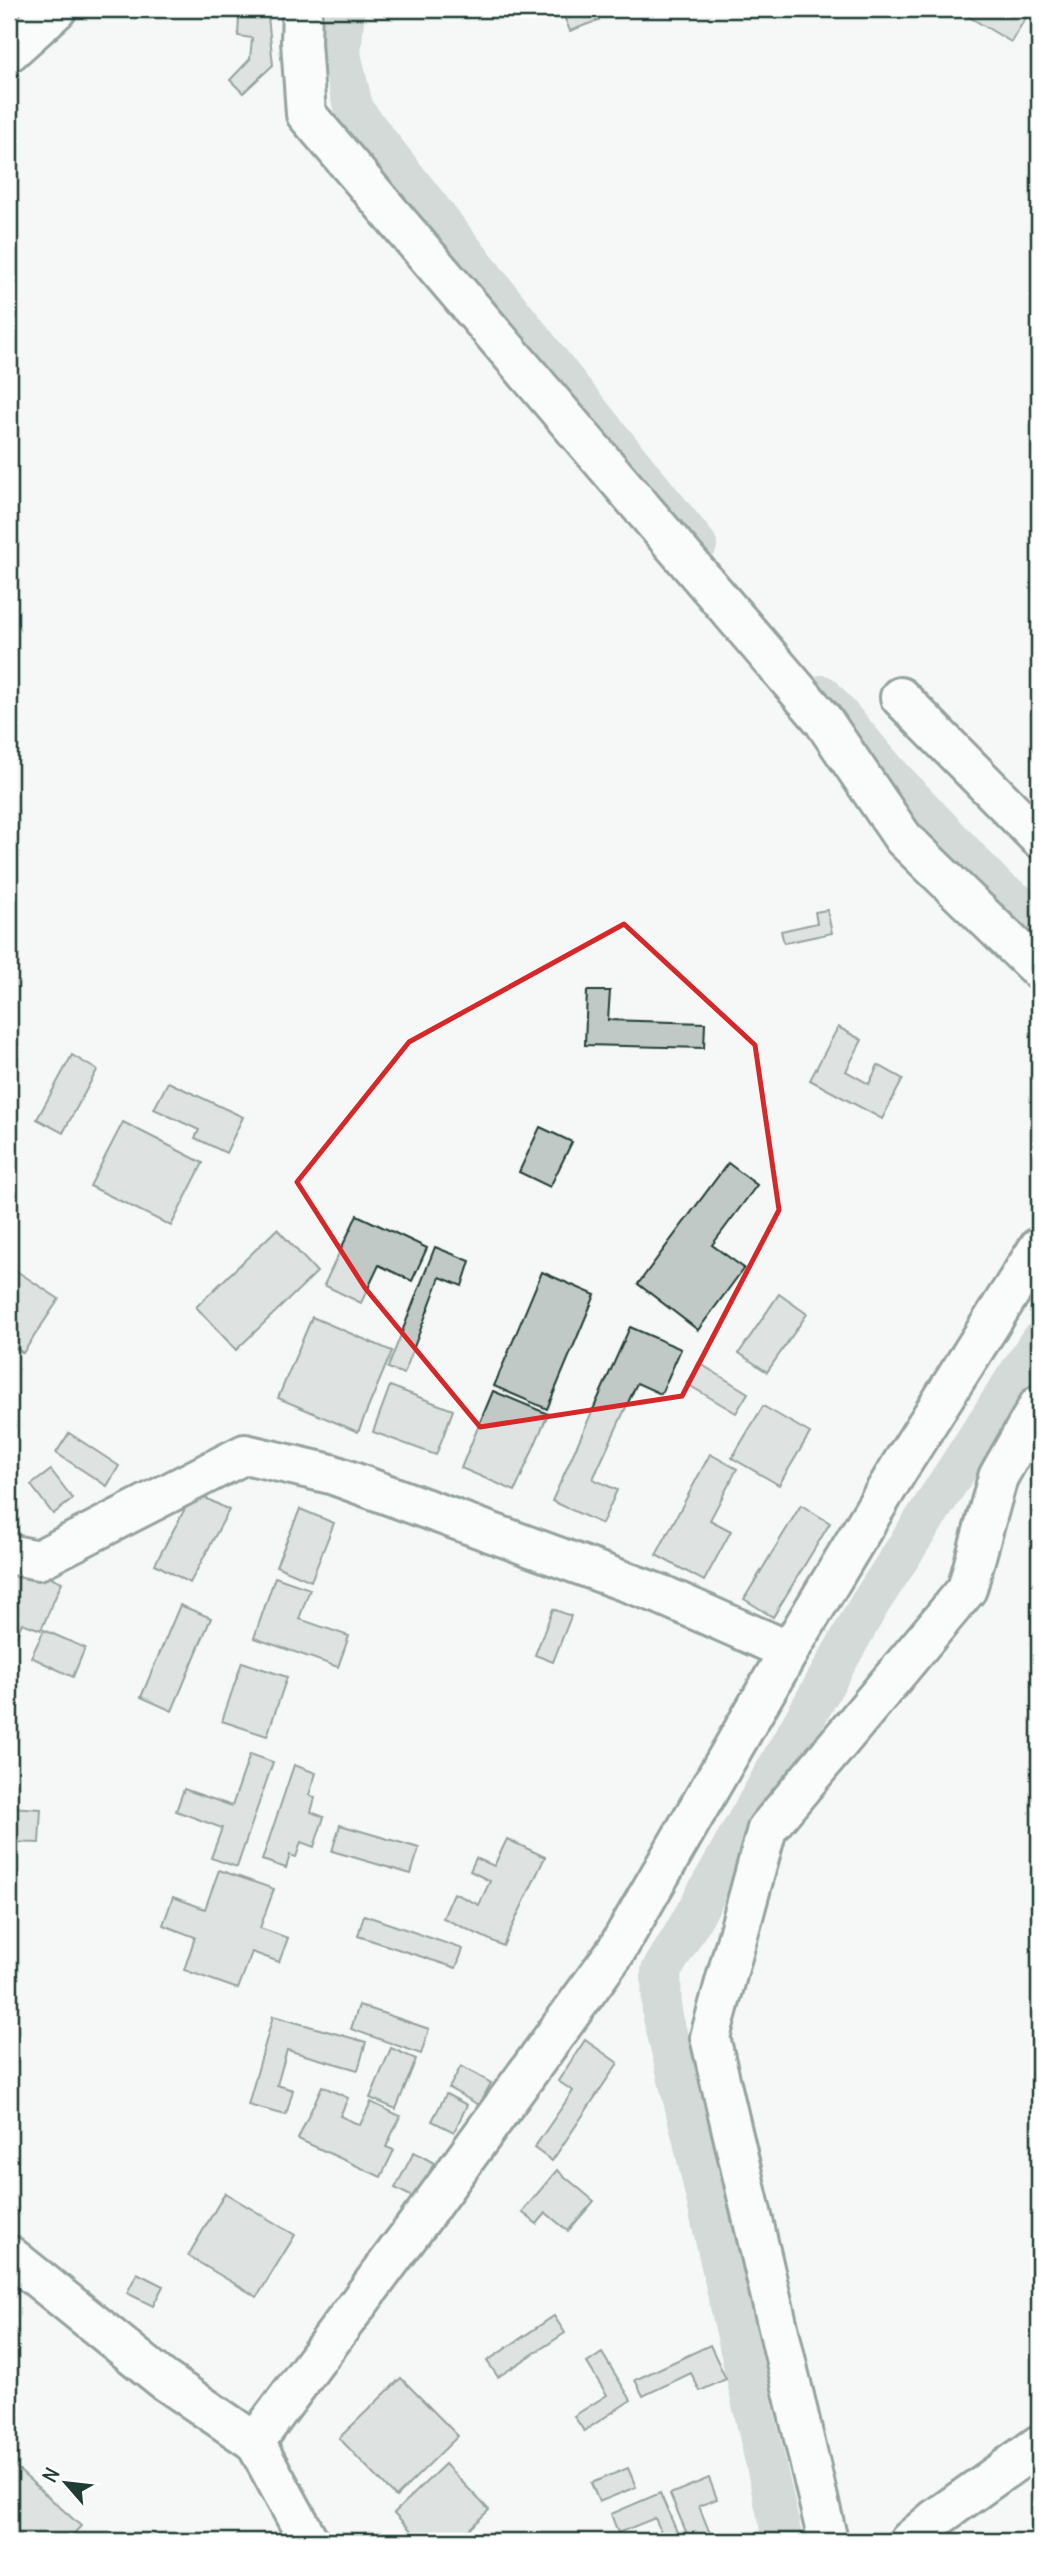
<svg xmlns="http://www.w3.org/2000/svg" width="1048" height="2550" viewBox="0 0 1048 2550" font-family="Delius,sans-serif">
	<style>
		.lines { fill: none; stroke-linecap: round; stroke-linejoin: round }
		.canal { stroke: #aab5b1; stroke-width: 40 }
		.building { fill: #c0c9c6; stroke: #1f3d34; stroke-width: 2 }
		.minor-casing { stroke: #1f3d34; stroke-width: 44 }
		.minor { stroke: #fff; stroke-width: 38 }
		.marked { fill: none; stroke: #d62828; stroke-width: 5; stroke-linejoin: round }
	</style>
	<rect width="100%" height="100%" fill="#f6f7f7"/>
	<filter id="ink" filterUnits="userSpaceOnUse"><feTurbulence type="fractalNoise" baseFrequency=".0143" numOctaves="2"/><feDisplacementMap in="SourceGraphic" scale="14" xChannelSelector="R" yChannelSelector="G"/><feConvolveMatrix kernelMatrix="1 2 1 2 8 2 1 2 1" color-interpolation-filters="sRGB"/></filter>
	<g filter="url(#ink)">
		<g class="lines">
			<g class="canal">
				<path d="M345 9 341 54 354 111 575 394 697 545"/>
				<path d="M822 695 887 772 998 890 1039 917"/>
				<path d="M783 2541 692 2136 662 2013 661 1971 680 1940 869 1605 1039 1342"/>
			</g>
		</g>
		<g class="building">
			<path d="M561 9H595L599 20 570 31Z"/>
			<path d="M956 9H1031L1011 42Z"/>
			<path d="M239 16H268L273 65 243 93 230 80 250 59 252 38 238 36Z"/>
			<path d="M827 910 832 933 784 943 781 931 817 923 815 912Z"/>
			<path d="M587 991H610L608 1020 705 1023 704 1048 585 1045Z"/>
			<path d="M838 1027 862 1040 846 1071 869 1084 878 1065 903 1079 882 1119 810 1080Z"/>
			<path d="M72 1055 97 1070 63 1133 37 1119Z"/>
			<path d="M168 1082 243 1117 226 1153 195 1138 199 1130 154 1109Z"/>
			<path d="M123 1122 203 1163 171 1226 90 1186Z"/>
			<path d="M540 1127 572 1142 550 1187 519 1172Z"/>
			<path d="M728 1163 757 1185 712 1245 744 1268 698 1330 638 1284Z"/>
			<path d="M357 1215 427 1248 412 1281 379 1265 361 1303 324 1285Z"/>
			<path d="M277 1229 317 1272 236 1350 196 1307Z"/>
			<path d="M435 1247 470 1261 462 1286 440 1277 404 1374 388 1368Z"/>
			<path d="M9 1266 59 1299 23 1353 9 1343Z"/>
			<path d="M542 1272 595 1295 547 1409 494 1386Z"/>
			<path d="M779 1294 807 1314 767 1372 739 1353Z"/>
			<path d="M312 1317 392 1351 358 1432 278 1398Z"/>
			<path d="M630 1327 681 1349 661 1394 637 1383 593 1479 617 1490 602 1524 552 1501Z"/>
			<path d="M699 1363 748 1393 736 1413 687 1384Z"/>
			<path d="M390 1386 453 1410 436 1455 373 1432Z"/>
			<path d="M493 1391 548 1414 515 1491 461 1468Z"/>
			<path d="M763 1406 810 1433 779 1485 732 1458Z"/>
			<path d="M69 1433 119 1466 107 1486 56 1453Z"/>
			<path d="M710 1454 737 1469 710 1520 731 1531 704 1581 656 1555Z"/>
			<path d="M51 1470 73 1499 53 1514 31 1485Z"/>
			<path d="M194 1492 229 1510 190 1583 155 1564Z"/>
			<path d="M801 1505 830 1523 773 1617 744 1599Z"/>
			<path d="M300 1509 334 1523 311 1581 276 1566Z"/>
			<path d="M17 1563 62 1582 41 1630 22 1623 9 1653V1583Z"/>
			<path d="M275 1577 310 1589 299 1619 349 1636 338 1667 254 1638Z"/>
			<path d="M180 1605 211 1618 172 1711 141 1697Z"/>
			<path d="M553 1609 571 1616 553 1662 535 1655Z"/>
			<path d="M44 1630 85 1648 73 1677 31 1657Z"/>
			<path d="M242 1662 287 1677 267 1736 222 1721Z"/>
			<path d="M250 1754 273 1762 237 1867 211 1858 222 1828 176 1811 184 1789 232 1806Z"/>
			<path d="M294 1765 316 1773 309 1795 315 1798 311 1812 324 1817 314 1847 301 1842 296 1857 290 1855 286 1868 262 1860Z"/>
			<path d="M9 1807 41 1809 39 1843 9 1842Z"/>
			<path d="M340 1825 419 1848 411 1874 332 1851Z"/>
			<path d="M507 1839 545 1857 503 1946 443 1918 454 1893 479 1905 490 1881 470 1871 476 1858 494 1866Z"/>
			<path d="M219 1870 274 1889 260 1928 288 1938 279 1962 252 1952 238 1989 184 1970 195 1937 163 1925 173 1897 205 1909Z"/>
			<path d="M364 1915 463 1949 456 1968 358 1936Z"/>
			<path d="M359 2005 429 2029 421 2054 351 2029Z"/>
			<path d="M273 2016 366 2042 358 2070 287 2050 277 2085 293 2090 286 2115 248 2105Z"/>
			<path d="M585 2040 618 2063 552 2161 534 2148 573 2091 558 2081Z"/>
			<path d="M391 2048 416 2059 396 2109 370 2098Z"/>
			<path d="M461 2066 491 2083 479 2105 449 2088Z"/>
			<path d="M322 2086 348 2098 340 2116 360 2125 371 2102 400 2116 386 2147 394 2150 381 2177 298 2139Z"/>
			<path d="M446 2094 467 2105 454 2132 432 2121Z"/>
			<path d="M414 2152 434 2163 426 2179 438 2186 428 2205 395 2188Z"/>
			<path d="M557 2170 594 2201 568 2231 546 2213 537 2224 522 2212Z"/>
			<path d="M225 2193 295 2235 257 2297 188 2256Z"/>
			<path d="M137 2273 163 2286 153 2306 127 2293Z"/>
			<path d="M554 2316 565 2333 498 2377 487 2361Z"/>
			<path d="M710 2345 726 2379 700 2391 691 2373 643 2396 635 2380Z"/>
			<path d="M602 2353 631 2400 584 2431 574 2416 607 2395 587 2363Z"/>
			<path d="M401 2378 458 2436 396 2497 339 2438Z"/>
			<path d="M12 2464 81 2526 67 2541H9V2467Z"/>
			<path d="M445 2464 489 2510 457 2541H421L394 2513Z"/>
			<path d="M628 2468 636 2487 599 2502 591 2483Z"/>
			<path d="M709 2478 717 2499 699 2506 713 2541H690L670 2494Z"/>
			<path d="M660 2493 681 2541H665L655 2518 618 2533 611 2514Z"/>
		</g>
		<g class="lines">
			<g class="minor-casing">
				<g id="minor">
					<path d="M302 9 301 42 306 114 823 720 903 838 1039 970"/>
					<path d="M9 52 57 9"/>
					<path d="M900 697 1039 838"/>
					<path d="M9 1554 38 1560 245 1454 331 1474 662 1595 789 1651"/>
					<path d="M9 2255 164 2380 255 2442"/>
					<path d="M309 2541 255 2442 425 2214 616 1951 789 1651 901 1465 1039 1247"/>
					<path d="M828 2541 710 2037 767 1829 967 1589 998 1477 1039 1405"/>
					<path d="M909 2541 935 2519 1039 2445"/>
				</g>
			</g>
			<use href="#minor" class="minor"/>
		</g>
	</g>
	<path d="M0 0H1048V2550H0ZM624 924 755 1045 779 1210 682 1396 480 1427 365 1288 297 1182 409 1042Z" fill="#f6f7f7" fill-opacity=".55" fill-rule="evenodd"/>
	<path class="marked" d="M624 924 755 1045 779 1210 682 1396 480 1427 365 1288 297 1182 409 1042Z"/>
	<rect width="1048" height="2550" fill="none" stroke="#fff" stroke-width="35"/>
	<rect x="18" y="18" width="1013" height="2515" fill="none" stroke="#1f3d34" stroke-width="2.5" filter="url(#ink)"/>
	<g transform="translate(66 2483) rotate(298)" stroke="#ffffff" stroke-width="5" paint-order="stroke">
	<path d="M0-5L12 26L0 18L-12 26Z" fill="#1f3d34"/>
	<text y="-10" font-size="19" font-weight="bold" text-anchor="middle" fill="#1f3d34">N</text>
	</g>
</svg>
